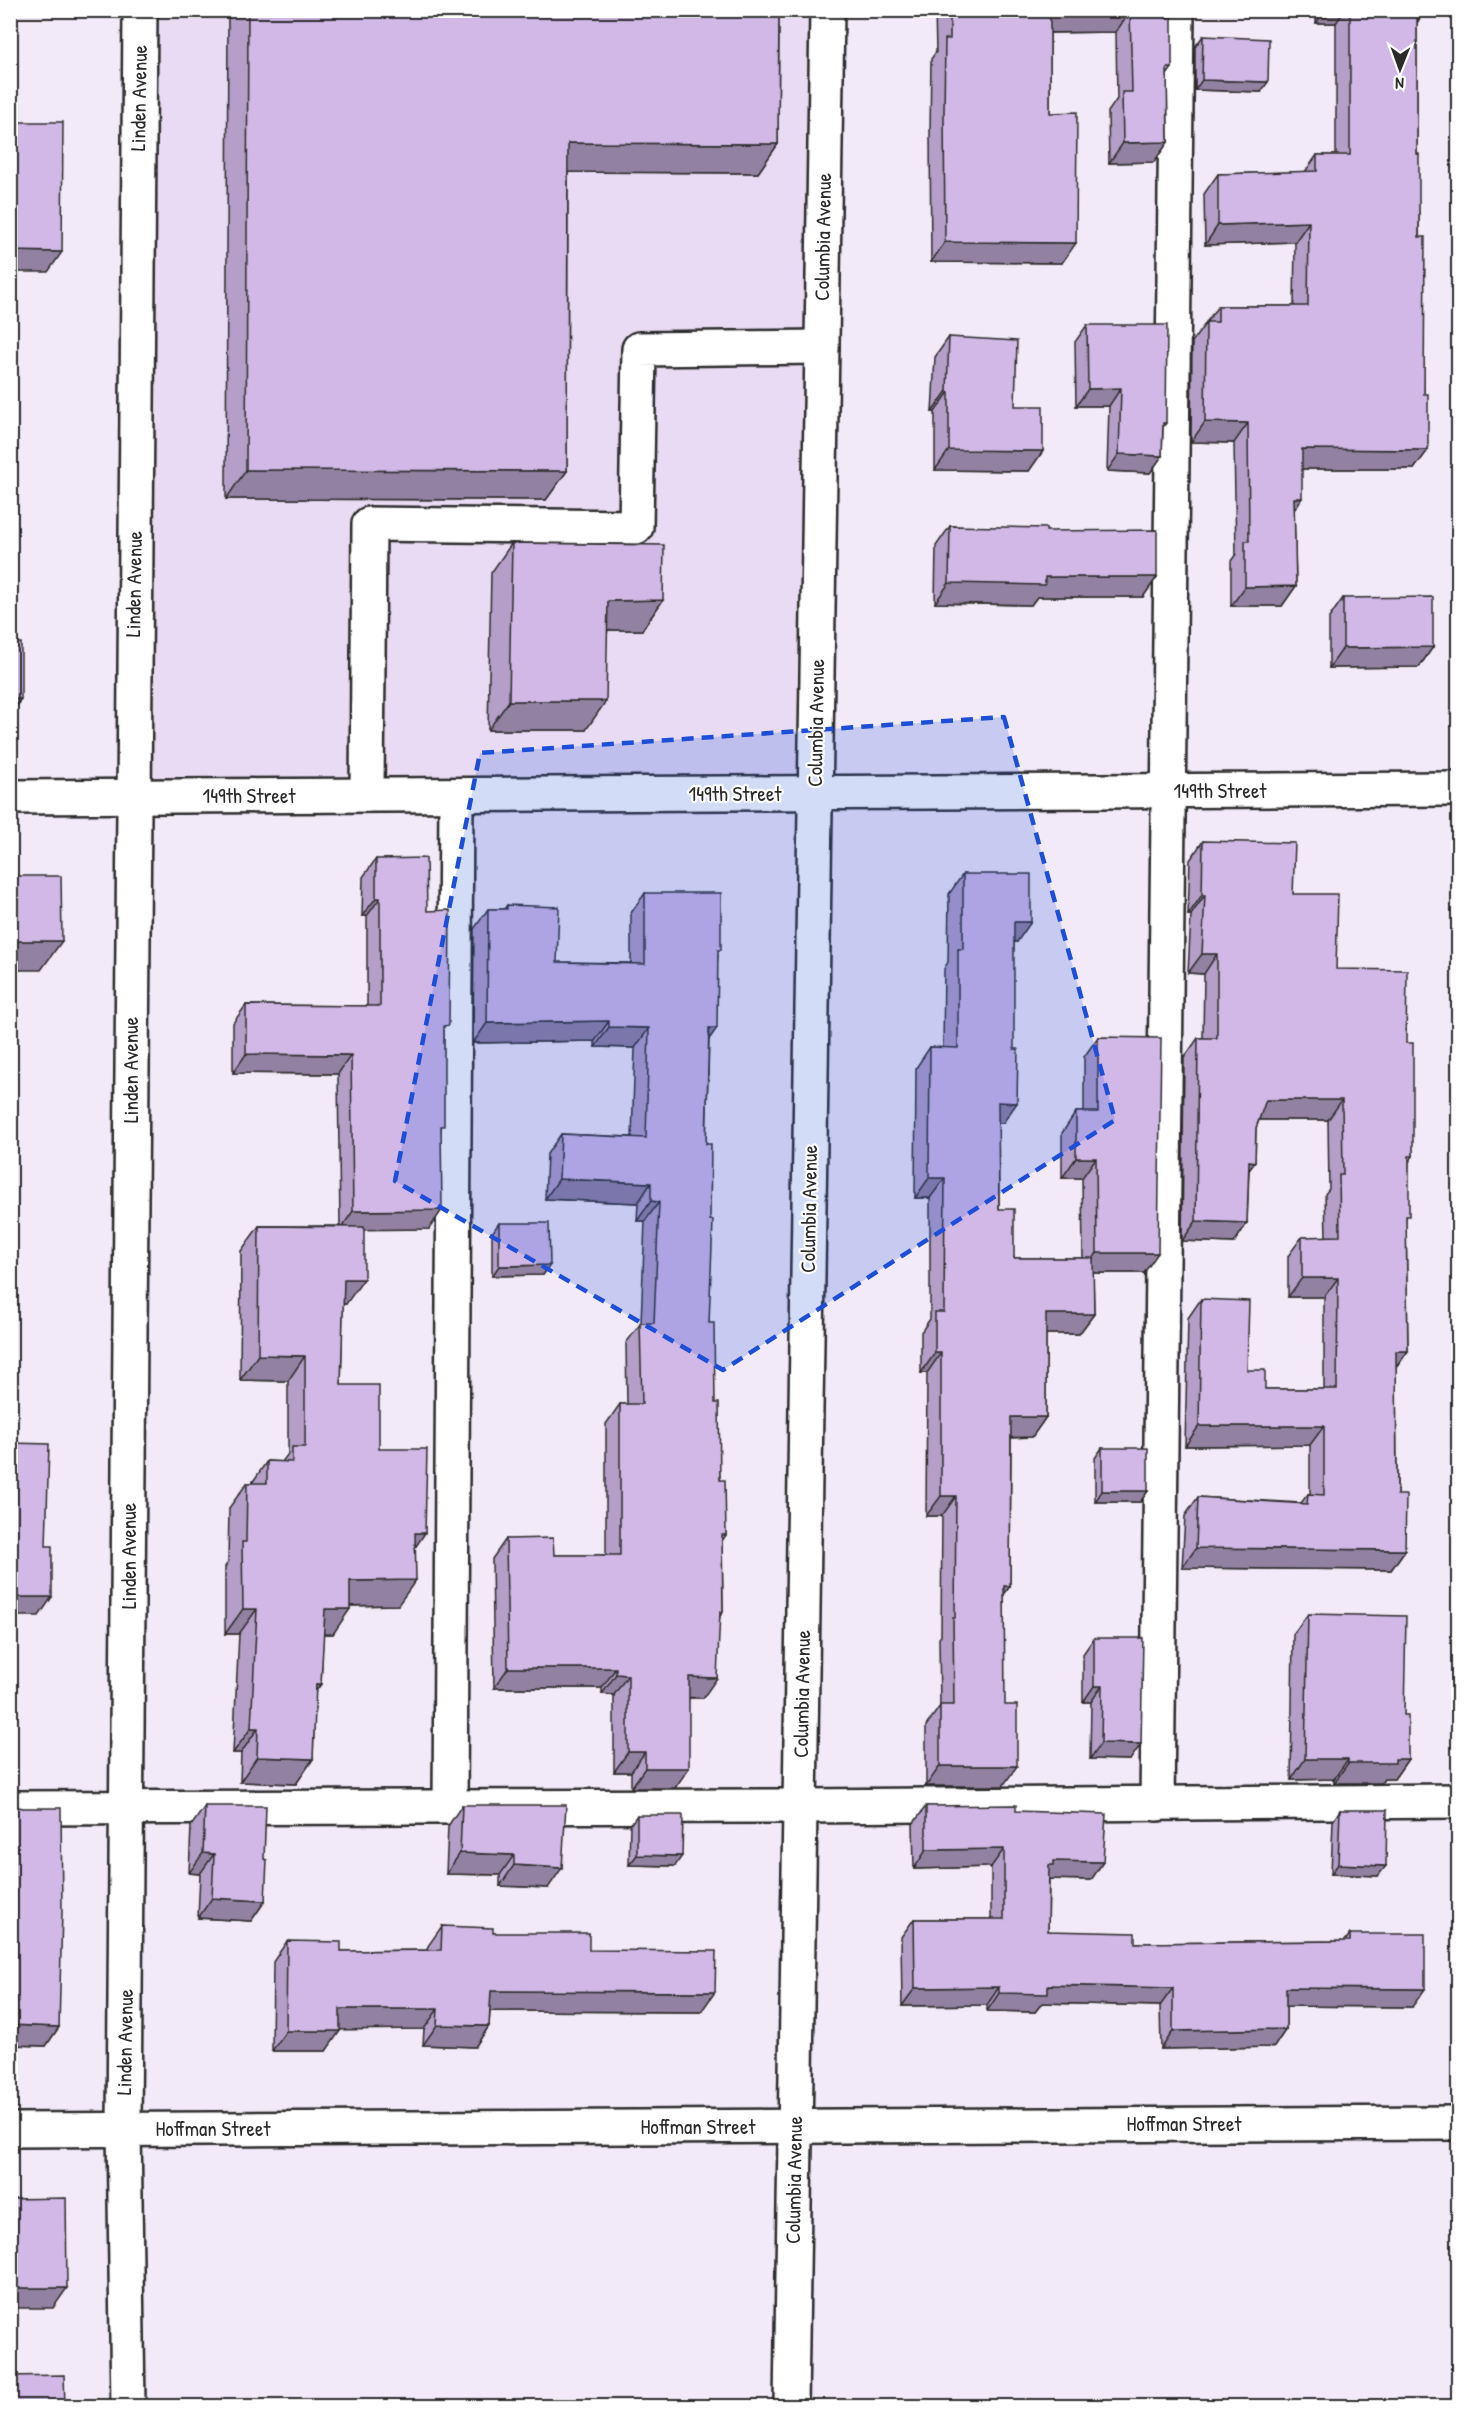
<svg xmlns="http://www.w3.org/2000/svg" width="1469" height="2417" viewBox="0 0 1469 2417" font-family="'Patrick Hand',sans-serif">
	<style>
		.built { fill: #e8dbf3 }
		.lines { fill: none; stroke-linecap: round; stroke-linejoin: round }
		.minor-casing { stroke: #2b2b2b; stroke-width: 38 }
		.minor { stroke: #fff; stroke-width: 33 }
		.wall { fill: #b59ec7; stroke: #2b2b2b; stroke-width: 1.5 }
		.shaded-wall { fill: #9381a2; stroke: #2b2b2b; stroke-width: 1.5 }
		.building { fill: #d2b8e7; stroke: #2b2b2b; stroke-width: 1.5 }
		.marked { fill: #1d4ed8; fill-opacity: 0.2; stroke: #1d4ed8; stroke-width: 4.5; stroke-dasharray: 12 8; stroke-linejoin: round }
		.labels { text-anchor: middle; stroke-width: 4.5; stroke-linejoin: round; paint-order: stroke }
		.street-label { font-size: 21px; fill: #2b2b2b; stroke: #fff }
	</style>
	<rect width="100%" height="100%" fill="#f2eaf8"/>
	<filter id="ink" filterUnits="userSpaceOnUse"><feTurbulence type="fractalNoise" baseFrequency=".0167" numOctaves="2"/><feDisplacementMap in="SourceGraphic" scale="12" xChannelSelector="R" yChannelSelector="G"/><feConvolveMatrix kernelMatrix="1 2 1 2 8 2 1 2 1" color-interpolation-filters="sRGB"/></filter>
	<g filter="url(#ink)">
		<path class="built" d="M140 11H827L815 794 132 796Z"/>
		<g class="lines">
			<g class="minor-casing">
				<g id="minor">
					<path d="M367 795 369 524 636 527 639 349 822 347"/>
					<path d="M10 797 1458 789"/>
					<path d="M1157 1804 1177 10"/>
					<path d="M450 1807 456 795"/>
					<path d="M10 1808 800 1806 1458 1801"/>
					<path d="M10 2130 1458 2123"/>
					<path d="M128 2406 124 2129 140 10"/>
					<path d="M791 2406 827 10"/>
				</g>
			</g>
			<use href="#minor" class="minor"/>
		</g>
		<g class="wall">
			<path d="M228 10H779L778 144 758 173 568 172 567 471 546 500 226 499Z"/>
			<path d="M935 10H1165L1172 68 1167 75 1168 142 1154 162 1109 163 1108 112 1117 99 1116 32 1050 33V113L1062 263 931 262 930 133 931 59 936 52Z"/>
			<path d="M1316 10H1425L1417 23V154L1424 394 1428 450 1414 469H1302L1294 509 1296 586 1282 606H1231V561L1236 554 1234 443 1191 442 1192 342 1218 306H1294L1295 242 1205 245 1204 194 1218 174 1305 172 1317 155H1336V23H1316Z"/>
			<path d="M1203 36 1261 92 1195 90V47Z"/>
			<path d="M1087 325 1166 423 1163 427 1162 456 1150 473 1107 471 1109 406H1076L1075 342Z"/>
			<path d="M949 337 1015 406 1043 451 1029 471 935 470V412H932L935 357Z"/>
			<path d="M950 526 1046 531 1157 577 1143 597H1037L1031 605 935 603 936 546Z"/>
			<path d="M512 543 663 600 642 630H608L586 730H488L491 573Z"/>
			<path d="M1343 598 1433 647 1419 667 1329 668V618Z"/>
			<path d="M1203 841 1293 894 1336 969 1406 1043 1413 1156 1409 1162 1406 1221 1408 1351 1396 1368 1397 1495 1405 1550 1391 1570 1182 1568 1185 1516 1198 1497 1301 1503 1308 1494H1310V1445L1185 1446 1188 1318 1201 1299 1247 1370 1265 1389H1324V1297H1288V1256L1302 1237H1326L1325 1194 1329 1189 1328 1120H1259L1256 1128 1255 1162 1249 1170 1247 1223 1234 1243 1182 1241 1184 1058 1198 1038H1203L1204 974 1188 973 1191 915H1188L1190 860Z"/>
			<path d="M376 859 427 911 444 1032 441 1131 429 1229H364L346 1304H343L341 1385 379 1449 415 1547 398 1605 350 1606 333 1634H323L321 1684 315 1692 313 1759 296 1784 240 1782 241 1753H233L239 1634H225V1567L228 1562 229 1508 247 1483H252L267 1461 282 1462 288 1454V1381L240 1380 241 1251 259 1226H340L338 1074 233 1073V1023L246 1005 367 1006V916H362L363 877Z"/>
			<path d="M963 874 1017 942H1014L1003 1123H998L999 1209 1014 1258H1083L1082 1178H1062V1133L1076 1112H1084V1057L1098 1037 1144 1273H1093L1094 1314 1079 1334H1046V1417L1032 1437 1011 1438 1010 1586 1004 1594 1003 1786H926V1726L940 1706 939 1638 941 1636 942 1516H926L927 1373H921V1332L930 1319V1198H915L916 1068 930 1047 943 1048 944 969 948 962 949 894Z"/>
			<path d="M645 893 718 955 709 1040 706 1144 709 1323 720 1480 726 1535 722 1541 723 1612 720 1616 703 1698H689L675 1788H631V1772H614V1695L602 1694V1688H494L492 1559 506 1539 554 1555H606V1424L620 1404H627L626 1343 641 1323 645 1221H637L638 1203 545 1199 547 1154 561 1134 632 1137 635 1048 595 1047V1041L473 1043 474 929 488 909H504L507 905 557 962 631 963V913Z"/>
			<path d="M499 1223 550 1265 543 1275 492 1276V1233Z"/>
			<path d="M1102 1448 1148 1491 1140 1502H1095V1458Z"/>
			<path d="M1308 1614 1404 1715 1408 1759 1394 1779H1384L1381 1783H1334V1779L1291 1780 1293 1634Z"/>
			<path d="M1094 1638 1130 1760 1090 1759 1091 1702H1083V1654Z"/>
			<path d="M10 1802 59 2027 46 2046 10 2045Z"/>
			<path d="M462 1805 548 1888 500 1886V1875L446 1874 448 1826Z"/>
			<path d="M205 1806 264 1859 265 1901 251 1921 198 1918 200 1874 189 1873 191 1826Z"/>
			<path d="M926 1806 1016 1811 1103 1862 1091 1880 1049 1879 1048 1931 1135 1943 1345 1941 1350 1934 1412 2007 1286 2006V2029L1274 2047 1161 2049 1160 2006 1042 2003 1035 2012 987 2011V2005L902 2006 901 1937 914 1919H991V1867L914 1869 913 1824Z"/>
			<path d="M1340 1810 1378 1876 1331 1874 1333 1821Z"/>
			<path d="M637 1815 675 1866 629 1865 630 1825Z"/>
			<path d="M442 1926 493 1933 589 1950 701 2012 490 2011 489 2026 475 2047 423 2045 424 2029H340L326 2051H272L273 1962 287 1941 341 1951 427 1950 428 1946Z"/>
		</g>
		<g class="shaded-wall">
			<path d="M1325 10H1345L1336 23H1316Z"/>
			<path d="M1412 10H1425L1416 24Z"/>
			<path d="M1130 11 1116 32 1036 33 1050 13Z"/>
			<path d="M1202 80 1268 82 1261 92 1195 90Z"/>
			<path d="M1168 142 1154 162 1109 163 1123 143Z"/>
			<path d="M568 143 778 144 758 173 548 172Z"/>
			<path d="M1309 222 1295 242 1205 245 1218 225Z"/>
			<path d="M945 242 1076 243 1062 263 931 262Z"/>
			<path d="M10 251 62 252 48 272H10Z"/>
			<path d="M1121 388 1109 406H1076L1088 389Z"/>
			<path d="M947 391 949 392 935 412H932Z"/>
			<path d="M1205 422 1248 423 1234 443 1191 442Z"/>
			<path d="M1302 449 1428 450 1414 469H1288Z"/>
			<path d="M949 450 1043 451 1029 471 935 470Z"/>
			<path d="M1119 454 1162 456 1150 473 1107 471Z"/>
			<path d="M246 470 567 471 546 500 226 499Z"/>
			<path d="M1294 498H1302L1289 518Z"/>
			<path d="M1045 577H1157L1143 597H1037L1031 605 935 603 949 583Z"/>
			<path d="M1296 586 1282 606H1231L1245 587Z"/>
			<path d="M663 600 642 630H588L608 601Z"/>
			<path d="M1433 647 1419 667 1329 668 1343 648Z"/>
			<path d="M10 699H21L10 715Z"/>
			<path d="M509 701H606L586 730H488Z"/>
			<path d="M1202 895H1205L1191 915H1188Z"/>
			<path d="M376 898H380L367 916H362Z"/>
			<path d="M1014 922H1031L1017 942H1000Z"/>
			<path d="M10 941H62L41 970H10Z"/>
			<path d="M1202 954H1217L1204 974 1188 973Z"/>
			<path d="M609 1021 595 1041 473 1043 487 1023Z"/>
			<path d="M609 1027 649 1028 635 1048 595 1047Z"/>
			<path d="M709 1028H717L703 1048Z"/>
			<path d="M246 1054 351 1055 338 1074 233 1073Z"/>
			<path d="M1266 1100H1342L1328 1120H1252Z"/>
			<path d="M998 1102 1017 1103 1003 1123H984Z"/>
			<path d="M1076 1158H1096L1082 1178H1062Z"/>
			<path d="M1249 1161 1255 1162 1241 1181Z"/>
			<path d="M929 1178H945L930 1198H915Z"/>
			<path d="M559 1179 651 1183 638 1203 545 1199Z"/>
			<path d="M651 1201 659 1202 645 1221H637Z"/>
			<path d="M442 1210 429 1229 340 1230 353 1211Z"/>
			<path d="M1196 1221 1247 1223 1234 1243 1182 1241Z"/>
			<path d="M1097 1253H1158L1144 1273H1083Z"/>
			<path d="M550 1265 543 1275 492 1276 499 1266Z"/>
			<path d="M1302 1278H1338L1324 1297H1288Z"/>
			<path d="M344 1279H364L346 1304H326Z"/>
			<path d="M1046 1314H1094L1079 1334H1032Z"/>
			<path d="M1396 1351H1408L1394 1370Z"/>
			<path d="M935 1353H941L927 1373H921Z"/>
			<path d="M258 1355 305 1356 288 1381 240 1380Z"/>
			<path d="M1011 1417H1046L1032 1437 997 1438Z"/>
			<path d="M1199 1426H1324L1310 1445 1185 1446Z"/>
			<path d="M1102 1491H1148L1140 1502H1095Z"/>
			<path d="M941 1496H956L942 1516H926Z"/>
			<path d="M415 1533H425L408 1558Z"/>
			<path d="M1196 1548 1405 1550 1391 1570 1182 1568Z"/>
			<path d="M416 1580 398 1605 333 1606 350 1581Z"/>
			<path d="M1004 1586H1010L996 1606Z"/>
			<path d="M10 1597H52L39 1616H10Z"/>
			<path d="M243 1609H257L239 1634H225Z"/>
			<path d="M325 1609H350L333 1634H307Z"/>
			<path d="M508 1668H616L602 1688H494Z"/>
			<path d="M616 1674 628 1675 614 1695 602 1694Z"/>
			<path d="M689 1677 717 1678 703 1698 675 1697Z"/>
			<path d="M316 1684H321L303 1709Z"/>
			<path d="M1094 1686H1102L1091 1702H1083Z"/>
			<path d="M251 1728H258L241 1753H233Z"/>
			<path d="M1101 1743 1141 1744 1130 1760 1090 1759Z"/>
			<path d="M628 1752H645L631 1772H614Z"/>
			<path d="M257 1757 313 1759 296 1784 240 1782Z"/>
			<path d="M1305 1759H1348L1334 1779 1291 1780Z"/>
			<path d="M1395 1759H1408L1394 1779H1384L1381 1783H1334L1348 1763Z"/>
			<path d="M940 1766H1017L1003 1786H926Z"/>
			<path d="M645 1768H689L675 1788H631Z"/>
			<path d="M1004 1849 991 1867 914 1869 926 1850Z"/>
			<path d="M203 1853 214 1854 200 1874 189 1873Z"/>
			<path d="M460 1853 514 1855 500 1875 446 1874Z"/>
			<path d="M637 1855 682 1856 675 1866 629 1865Z"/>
			<path d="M1054 1861 1103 1862 1091 1880 1044 1879 1049 1865Z"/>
			<path d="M1338 1864 1386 1866 1378 1876 1331 1874Z"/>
			<path d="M514 1865 562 1868 548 1888 500 1886Z"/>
			<path d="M212 1898 265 1901 251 1921 198 1918Z"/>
			<path d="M1048 1985 1173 1988 1160 2006 1042 2003 1035 2012 987 2011 999 1993Z"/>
			<path d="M999 1987 987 2005 902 2006 915 1988Z"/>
			<path d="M1286 1988 1425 1989 1412 2007 1273 2006Z"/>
			<path d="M491 1991 715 1992 701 2012 476 2011Z"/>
			<path d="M340 2009H438L424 2029 326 2030Z"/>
			<path d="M10 2025 59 2027 46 2046 10 2045Z"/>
			<path d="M437 2025 489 2026 475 2047 423 2045Z"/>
			<path d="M1286 2029 1274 2047 1161 2049 1173 2031Z"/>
			<path d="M286 2031H340L326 2051H272Z"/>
			<path d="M10 2288H67L53 2308H10Z"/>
		</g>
		<g class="building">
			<path d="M248 10H779L778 144 568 143 567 471 246 470Z"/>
			<path d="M950 10H1165V18L1172 17V68H1167L1168 142 1123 143 1122 92H1132L1130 11 1050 13V113L1077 112 1076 243 945 242 944 113 945 39H950Z"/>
			<path d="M1350 10H1417V154H1419V237H1425L1424 394H1428V450L1302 449V498H1294L1296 586 1245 587V541H1249L1248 423 1205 422 1206 322H1218V306H1308L1309 222 1218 225V174L1317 171V155H1350Z"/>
			<path d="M1203 36 1269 39 1268 82 1202 80Z"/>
			<path d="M10 122H63L62 252 10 251Z"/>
			<path d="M1087 325H1167L1166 423H1163L1162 456 1119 454 1121 388 1088 389Z"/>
			<path d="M949 337 1017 341 1015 406H1043V451L949 450V392L947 391Z"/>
			<path d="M950 526 1046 528V531L1157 530V577H1045V585L949 583Z"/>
			<path d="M512 543 664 545 663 600 608 601 606 701H509Z"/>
			<path d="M1433 597V647L1343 648V598Z"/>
			<rect x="10" y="643" width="11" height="56"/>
			<path d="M1203 841 1295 843 1293 894H1338L1336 969 1407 970 1406 1043H1413V1156H1409V1216H1406L1408 1351H1396L1397 1495H1406L1405 1550 1196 1548 1198 1497 1307 1504 1308 1494 1324 1495V1426H1199L1201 1299 1249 1301 1247 1370H1265V1389H1337L1338 1278H1302V1237L1340 1236 1339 1175H1343L1342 1100H1266L1256 1128 1255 1162 1249 1161 1247 1223 1196 1221 1198 1038H1217V954H1202L1205 895H1202Z"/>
			<path d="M426 858 427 911 450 910 449 1025 444 1026V1126H441L442 1210 353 1211 351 1055 246 1054V1005L380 1006V898H376V859Z"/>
			<path d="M963 874H1031V922H1014V1049H1018L1017 1103 998 1102 999 1209H1014V1258H1093L1094 1314H1046V1417H1011L1010 1586H1004L1005 1705H1017V1766H940V1705H954L953 1618H955L956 1496H941V1353H935V1312H944L945 1178H929L930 1047 958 1048V949H963Z"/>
			<path d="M10 876H61L62 941H10Z"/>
			<path d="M645 893H721V950H718L717 1028H709L706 1144H711L710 1220H713L709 1323H714L715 1403H719L720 1480H725L726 1535H722L723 1612H720L717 1678 689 1677V1768H645V1752H628V1675L616 1674V1668H508L506 1539 553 1538 554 1555H620V1404H642L640 1323H654L659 1202 651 1201V1183L559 1179 561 1134 646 1138 649 1028 609 1027V1021L487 1023 488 909H507V905L559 907 557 962 645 964Z"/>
			<path d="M1098 1037 1161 1038 1158 1253H1097L1096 1158H1076V1112H1098Z"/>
			<path d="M499 1223H549L550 1265 499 1266Z"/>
			<path d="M259 1226 364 1227V1279H344L341 1385H379V1449H427L425 1533H415L416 1580 350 1581V1609H325L321 1684H316L313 1759 257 1757 258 1728H251L257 1609H243L242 1542H246L247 1483H267V1461L292 1462V1447H305V1356L258 1355Z"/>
			<path d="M10 1443 49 1444 46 1546H52V1597H10Z"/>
			<rect x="1102" y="1448" width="46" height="43"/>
			<path d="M1308 1614 1406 1616 1404 1715H1408V1759H1395V1763H1348V1759H1305Z"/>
			<path d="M1094 1638H1143L1141 1744 1101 1743 1102 1686H1094Z"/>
			<path d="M10 1802 14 1806 23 1808H61L62 1912 59 2027 10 2025V1940H11L13 1853H10Z"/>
			<path d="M462 1805H566L562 1868 514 1865V1855L460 1853Z"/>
			<path d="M1016 1805V1811L1106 1814 1103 1862 1054 1861V1865H1049L1048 1931 1135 1933V1943L1350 1941V1934H1425V1989L1286 1988V2029L1173 2031V1988L1048 1985V1994L999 1993V1987L915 1988 914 1919H1004V1849L926 1850V1806Z"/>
			<path d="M205 1806H266L264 1859 267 1860 265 1901 212 1898 214 1854 203 1853Z"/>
			<path d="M1340 1810H1387L1386 1866 1338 1864Z"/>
			<path d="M637 1815H683L682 1856 637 1855Z"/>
			<path d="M442 1926 493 1928V1933H589V1950L716 1951 715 1992 491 1991 489 2026 437 2025 438 2009H340V2031H286L287 1941 341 1942V1951L441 1950Z"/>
			<path d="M66 2198 67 2288H10V2199Z"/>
			<path d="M64 2375 65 2406H10V2376Z"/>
		</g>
	</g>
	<path class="marked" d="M1004 717 1115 1120 723 1370 395 1181 480 753Z"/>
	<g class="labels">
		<g class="street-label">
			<text transform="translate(139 98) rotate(-89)" y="7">Linden Avenue</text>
			<text transform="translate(823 237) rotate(-89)" y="7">Columbia Avenue</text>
			<text transform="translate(134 584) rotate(-89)" y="7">Linden Avenue</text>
			<text transform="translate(816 723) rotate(-89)" y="7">Columbia Avenue</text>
			<text x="1220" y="798">149th Street</text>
			<text x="735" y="801">149th Street</text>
			<text x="249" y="803">149th Street</text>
			<text transform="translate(131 1070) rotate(-90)" y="7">Linden Avenue</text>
			<text transform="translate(809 1209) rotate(-89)" y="7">Columbia Avenue</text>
			<text transform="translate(129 1556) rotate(-90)" y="7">Linden Avenue</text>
			<text transform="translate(802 1694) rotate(-89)" y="7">Columbia Avenue</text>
			<text transform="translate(125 2042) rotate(-89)" y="7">Linden Avenue</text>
			<text x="1184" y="2131">Hoffman Street</text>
			<text x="698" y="2134">Hoffman Street</text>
			<text x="213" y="2136">Hoffman Street</text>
			<text transform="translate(794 2180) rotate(-89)" y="7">Columbia Avenue</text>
		</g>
	</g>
	<rect width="1469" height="2417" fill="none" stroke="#fff" stroke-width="36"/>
	<rect x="18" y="18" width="1433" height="2381" fill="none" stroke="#2b2b2b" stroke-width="2" filter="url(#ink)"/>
	<g transform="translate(1400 69) rotate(181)" stroke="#ffffff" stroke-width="4.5" paint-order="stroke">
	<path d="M0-4.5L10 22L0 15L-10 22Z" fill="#2b2b2b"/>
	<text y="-9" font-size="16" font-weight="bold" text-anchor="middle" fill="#2b2b2b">N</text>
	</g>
</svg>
